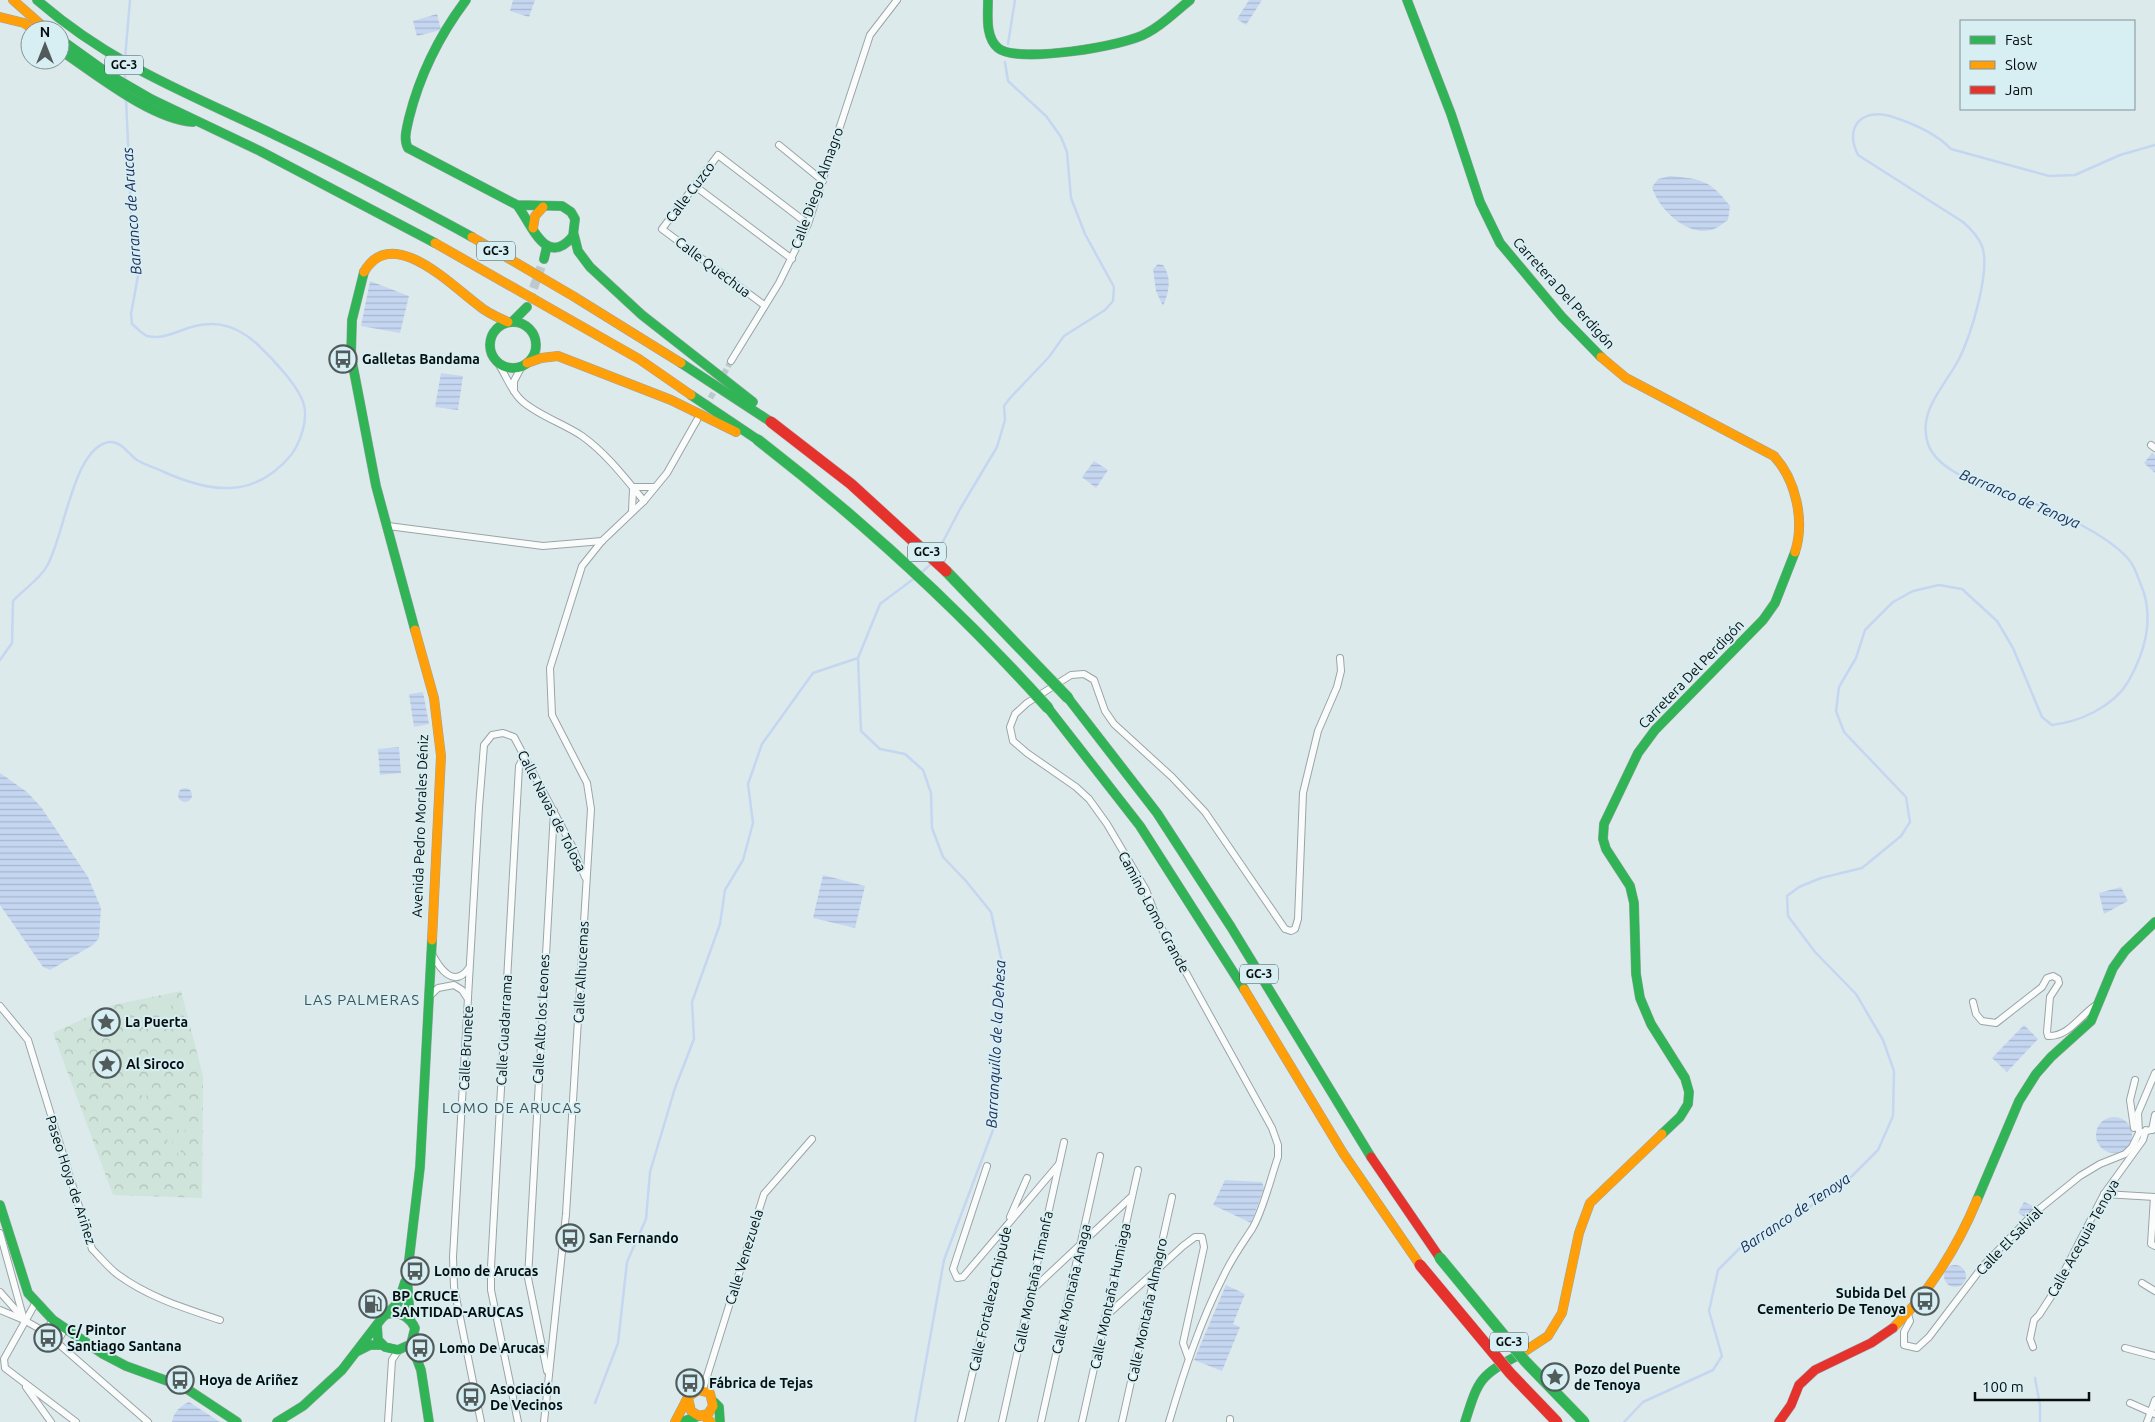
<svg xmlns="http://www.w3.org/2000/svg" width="2155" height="1422" viewBox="0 0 2155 1422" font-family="Ubuntu,sans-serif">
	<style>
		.park { fill: url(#park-crowns) }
		.garden { fill: #cfe4da }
		.water { fill: url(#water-rules) }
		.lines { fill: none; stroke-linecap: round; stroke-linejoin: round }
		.stream { stroke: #c5d6f1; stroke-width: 2.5 }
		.street-tunnel { stroke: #bdc9cb; stroke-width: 6; stroke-dasharray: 6 3; stroke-linecap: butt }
		.secondary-tunnel { stroke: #bdc9cb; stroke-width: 9; stroke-dasharray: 9 4.5; stroke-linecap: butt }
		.street-casing { stroke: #9aa4a6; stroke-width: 8 }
		.fast-casing { stroke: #9aa4a6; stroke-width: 10 }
		.slow-casing { stroke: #9aa4a6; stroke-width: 10 }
		.jam-casing { stroke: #9aa4a6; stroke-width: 10 }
		.street { stroke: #fafcfc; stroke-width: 6 }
		.fast { stroke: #30b455; stroke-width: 9 }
		.slow { stroke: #ff9f0a; stroke-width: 9 }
		.jam { stroke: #e5322d; stroke-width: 9 }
		.fast-bridge-casing { stroke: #bdc3c3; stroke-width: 12; stroke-linecap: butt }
		.jam-bridge-casing { stroke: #bdc3c3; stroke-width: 12; stroke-linecap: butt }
		.fast-bridge { stroke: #30b455; stroke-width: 11 }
		.jam-bridge { stroke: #e5322d; stroke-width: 11 }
		.labels { text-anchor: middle; stroke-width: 4; stroke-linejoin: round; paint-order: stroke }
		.shield { fill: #d7eef2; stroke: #455153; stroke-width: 1 }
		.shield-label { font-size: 12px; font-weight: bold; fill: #060e0f }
		.street-label { font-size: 14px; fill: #060e0f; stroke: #d7eef2 }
		.poi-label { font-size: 14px; font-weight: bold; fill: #060e0f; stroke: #d7eef2; text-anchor: start }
		.water-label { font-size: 15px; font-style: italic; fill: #182958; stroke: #d7eef2 }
		.neighbourhood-label { font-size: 15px; letter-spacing: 1px; fill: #405357; stroke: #d7eef2 }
	</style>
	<defs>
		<pattern id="park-crowns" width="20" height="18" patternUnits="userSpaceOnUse" patternTransform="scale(1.25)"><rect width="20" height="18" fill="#cfe4da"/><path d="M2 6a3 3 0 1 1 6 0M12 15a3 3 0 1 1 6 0" fill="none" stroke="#b0c2ba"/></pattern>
		<pattern id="water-rules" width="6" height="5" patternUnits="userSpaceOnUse" patternTransform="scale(1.25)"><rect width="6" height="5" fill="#c5d6f1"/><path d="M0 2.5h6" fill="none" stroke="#a8b6cd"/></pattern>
	</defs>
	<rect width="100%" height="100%" fill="#ddeaec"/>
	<path class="park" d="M181 991 203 1076 202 1198 113 1195 53 1033 113 1005Z"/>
	<g class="garden">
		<path d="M175 998 181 1017 179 1018 181 1030 178 1031 175 1018 169 1019 167 1015 160 1016 159 1011 148 1014 147 1003 170 1001 172 1010 174 1009 171 999Z"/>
		<path d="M119 1035H121L127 1060 123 1061 125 1072 123 1073 122 1065 119 1066V1073L118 1066 112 1067 113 1074 109 1067 108 1075 106 1068H104V1076L102 1069H99V1056L101 1055 102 1062 104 1055 106 1061H108L109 1053 110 1061 116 1060V1052L120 1059V1051L122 1059 124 1058Z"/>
		<path d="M143 1078 150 1116H147L138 1079Z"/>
		<path d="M176 1091 180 1111 174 1112 170 1092Z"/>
		<path d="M163 1093 167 1113 162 1114 158 1094Z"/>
		<path d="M182 1118 189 1150 184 1153 176 1119Z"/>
		<path d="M173 1119 181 1154 178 1155 170 1120Z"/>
		<path d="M168 1120 175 1155H170L164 1121Z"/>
		<path d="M152 1123 158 1149 153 1147 149 1124Z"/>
	</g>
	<g class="water">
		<path d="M513 0H535L529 17 510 11Z"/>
		<path d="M1249 0H1262L1246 25 1237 19Z"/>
		<path d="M437 14 441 30 417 36 413 21Z"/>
		<path d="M1670 176C1702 179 1710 180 1730 206L1728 220C1723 223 1719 227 1714 229 1689 239 1658 209 1652 187L1658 179Z"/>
		<path d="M1158 264 1163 265C1172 277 1169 293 1163 306L1156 291 1153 269Z"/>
		<path d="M370 281 409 296 400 333 361 326Z"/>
		<path d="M441 373 463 376 458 410 435 407Z"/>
		<path d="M2152 453 2155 455V473L2144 463Z"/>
		<path d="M1094 461 1108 470 1096 488 1082 477Z"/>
		<path d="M423 692 429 724 414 727 409 694Z"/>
		<path d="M399 747 401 773 380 775 378 749Z"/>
		<path d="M0 773 27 792 41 807 88 877 101 908 99 938 93 945 50 970 43 967 0 905Z"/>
		<circle cx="185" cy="795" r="7"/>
		<path d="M823 875 865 886 855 928 813 918Z"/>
		<path d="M2121 887 2128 901 2104 914 2099 893Z"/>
		<path d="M2024 1025 2038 1039 2007 1072 1992 1058Z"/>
		<circle cx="2114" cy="1135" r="18"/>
		<path d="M1225 1180 1262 1182 1264 1188 1251 1223 1213 1205Z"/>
		<path d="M2024 1202 2036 1207 2025 1217 2018 1213Z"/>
		<circle cx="1955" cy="1276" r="11"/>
		<path d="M1226 1285 1245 1294 1233 1324 1240 1327 1222 1371 1194 1360Z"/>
		<path d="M189 1402 220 1422H172C173 1413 181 1405 189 1402Z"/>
	</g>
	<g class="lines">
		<g class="stream">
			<path d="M1008 44 1015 0"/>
			<path d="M125 59 130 0"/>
			<path d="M125 67V79"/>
			<path d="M936 555 960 509 997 447 1005 420 1004 406 1010 398 1049 357 1064 336 1105 310 1113 301 1114 287 1085 234 1071 198 1067 152 1061 137 1046 116 1008 81 1005 62"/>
			<path d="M922 572 933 562"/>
			<path d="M0 660 12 643 13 601C23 590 40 579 47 566 64 537 72 455 105 443 120 438 127 453 137 460 145 465 156 468 164 472 211 493 255 499 291 455 300 443 308 421 304 405 299 386 271 357 256 343 232 322 209 319 180 331 169 335 159 339 147 336 142 334 137 328 132 324L131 314 138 276 134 262 132 231 126 99"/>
			<path d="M2035 1378 2040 1405V1422"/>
			<path d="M595 1403 618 1343 627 1262 646 1219 650 1172 675 1088 694 1039 692 1002 720 924 725 890 743 860 753 823 748 784 762 744 813 673 858 658"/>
			<path d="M915 1422 944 1260 993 1130 1002 962 991 912 966 881 943 857 932 828 931 793 923 770 905 754 880 749 861 731 858 658 880 604 916 577"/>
			<path d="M1624 1422 1643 1402 1713 1370 1722 1356 1709 1311 1718 1270 1743 1245 1766 1234 1801 1213 1849 1179 1878 1150 1893 1116 1894 1071 1883 1040 1856 994 1815 952 1788 916 1787 896 1799 887 1821 878 1862 868 1901 836 1910 822 1906 797 1844 732 1836 711 1839 687 1856 658 1865 630 1893 602 1913 591 1939 585 1962 589 1997 621 2013 648 2042 717 2052 725C2079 722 2113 707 2128 682 2145 652 2155 618 2141 585 2138 578 2135 567 2130 561 2113 539 2066 516 2041 506 2010 493 1940 479 1928 444 1917 411 1945 386 1959 359 1971 335 1991 271 1982 246 1978 236 1971 229 1963 222L1858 155C1844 128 1861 108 1890 116 1912 123 1936 133 1951 149L2049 176 2075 175 2120 155 2155 145"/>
		</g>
		<path class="street-tunnel" d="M706 406 731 361"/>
		<path class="secondary-tunnel" d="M529 301 544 259"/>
		<g class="street-casing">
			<g id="street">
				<path d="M779 145 823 181"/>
				<path d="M695 186 792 259"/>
				<path d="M764 305 662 229 718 155 808 224"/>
				<path d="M731 361 779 283 808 224 870 35 897 0"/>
				<path d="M497 362C506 374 510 390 522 401 539 416 563 423 582 436 606 453 625 478 644 501"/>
				<path d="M514 391V381L522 366"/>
				<path d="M2151 445 2155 448"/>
				<path d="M633 487H655"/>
				<path d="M632 511 633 489"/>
				<path d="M388 526 543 546 602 541"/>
				<path d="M432 954C440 969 454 989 469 968"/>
				<path d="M429 997 438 988 454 985 462 990 468 999"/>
				<path d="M1973 1002 1976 1014 1982 1021 1996 1023 2042 987 2047 978 2053 976 2058 979 2059 983 2050 997 2047 1032 2048 1036C2070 1037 2081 1013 2099 1003"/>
				<path d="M0 1006 28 1040 92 1249C100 1257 108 1267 117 1274 148 1297 184 1308 220 1320"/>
				<path d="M2134 1128 2130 1100 2135 1080"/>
				<path d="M2152 1130 2155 1115"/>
				<path d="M2139 1133 2138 1113 2155 1073"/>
				<path d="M987 1166 953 1269 957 1278 963 1277 1059 1164"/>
				<path d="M2104 1194 2155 1197"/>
				<path d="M2154 1197 2151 1244 2155 1246"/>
				<path d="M1010 1217 1027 1178"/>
				<path d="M0 1233 24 1320"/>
				<path d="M2142 1283 2155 1291"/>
				<path d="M1032 1290 1130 1198"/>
				<path d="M0 1292 22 1317"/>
				<path d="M36 1302 4 1359 5 1368 76 1422"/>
				<path d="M0 1310 24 1320 45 1332 148 1422"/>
				<path d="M1908 1314 1910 1321 1904 1332V1345L1917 1348 1929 1337 1983 1266 2033 1214 2080 1176 2100 1164 2125 1154 2132 1147 2139 1133 2155 1129"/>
				<path d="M1106 1316 1183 1246 1195 1237H1202L1204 1247 1183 1343 1188 1357"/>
				<path d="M45 1332 53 1320"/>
				<path d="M57 1342 65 1329"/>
				<path d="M2033 1347 2030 1339 2034 1320 2039 1315 2052 1295 2104 1194 2143 1140 2146 1130"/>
				<path d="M2125 1348 2155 1356"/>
				<path d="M547 1371 528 1278 554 811"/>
				<path d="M26 1387 51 1422"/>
				<path d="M703 1389 764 1194 812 1139"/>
				<path d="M2130 1403 2155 1414"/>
				<path d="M388 1422 392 1360 398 1351"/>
				<path d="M481 1422 454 1287 453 1257 479 807 484 745 492 735 503 733 514 737 572 846 585 877"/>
				<path d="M518 1422 491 1290V1267L519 766 524 757"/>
				<path d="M544 1422 566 1214 591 809 587 783 552 715 550 668 582 566 602 541 644 501 667 473 697 420"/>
				<path d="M961 1422 1007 1226"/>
				<path d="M1002 1422 1064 1142"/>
				<path d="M1041 1422 1100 1156"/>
				<path d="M1082 1422 1138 1170"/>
				<path d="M1122 1422 1172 1197"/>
				<path d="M1169 1422C1184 1371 1200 1322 1224 1275 1232 1258 1242 1244 1252 1229 1263 1211 1271 1177 1278 1157V1145L1272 1128 1158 922 1146 890 1107 824 1089 799 1076 787 1027 753 1013 741 1010 727 1015 714 1027 703 1071 675 1084 674 1094 680 1105 711 1114 724 1172 777 1205 812 1285 929 1291 931 1295 929 1298 919 1303 793 1318 731 1337 687 1341 671 1340 658"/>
				<path d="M1230 1422V1419"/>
				<path d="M2147 1422 2155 1400"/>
			</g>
		</g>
		<g class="fast-casing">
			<g id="fast">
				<path d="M37 0C113 66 188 93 277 136 343 167 408 202 472 237"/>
				<path d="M466 0C439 36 420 74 409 118 407 128 403 139 408 148L517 205 562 206 571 212 575 219 573 236C546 269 531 223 517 205"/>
				<path d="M988 0C988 15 985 37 998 48 1017 64 1126 46 1147 33 1163 25 1176 11 1190 0"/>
				<path d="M1407 0 1451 114 1480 202 1500 243 1562 317 1601 357"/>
				<path d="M60 39 113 77 151 99 260 151 435 243"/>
				<path d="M60 50C96 74 151 119 193 122"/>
				<path d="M574 235 578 251 590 267 642 315 753 402"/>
				<path d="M544 259 547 246"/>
				<path d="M364 272 352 320 351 356 376 486 415 630"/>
				<path d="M512 322 527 307"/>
				<circle cx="513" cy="345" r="23"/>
				<path d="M681 363 771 422"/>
				<path d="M691 395 758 440"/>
				<path d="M1068 698 1157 813 1231 927 1371 1157"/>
				<path d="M1048 708 1140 826 1244 989"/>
				<path d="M1662 1134 1680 1117 1688 1104 1689 1092 1685 1078 1651 1024 1640 998 1636 974 1634 903 1630 886 1606 849 1603 839 1604 824 1638 753 1655 730 1763 620 1775 603 1795 552"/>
				<path d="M1977 1200 2019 1101 2036 1074 2051 1057 2091 1021 2113 968 2125 951 2155 922"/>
				<path d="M0 1205 28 1293 53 1320 103 1354 126 1366 184 1387 237 1422"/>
				<path d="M410 1318 407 1277 420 1167 432 940"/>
				<path d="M377 1325 378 1340 385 1347 398 1350 411 1344 415 1328C409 1316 400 1311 387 1314"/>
				<path d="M411 1344 421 1370 429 1422"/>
				<path d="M358 1351 370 1345H382"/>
				<path d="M714 1402 719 1407 720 1422"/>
				<path d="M277 1422 303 1406 342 1370 382 1318 398 1303 405 1282"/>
				<path d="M681 1422 699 1416"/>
				<path d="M1465 1422C1478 1381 1479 1375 1519 1355"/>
			</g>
		</g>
		<g class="slow-casing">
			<g id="slow">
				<path d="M13 0 47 30"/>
				<path d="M0 17 24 23 34 30"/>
				<path d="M533 228 535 216 543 207"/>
				<path d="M472 237 573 296 681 363"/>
				<path d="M435 243 639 359 691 395"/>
				<path d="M364 272C392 223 452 286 478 305 487 313 497 317 508 322"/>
				<path d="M1601 357 1626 378 1774 456C1796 480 1805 521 1795 552"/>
				<path d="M527 363 541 358 558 356 671 400 736 432"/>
				<path d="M415 630 434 698 441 756 432 940"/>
				<path d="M1244 989 1343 1153 1420 1265"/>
				<path d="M1893 1328C1929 1293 1958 1246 1977 1200"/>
				<path d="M1519 1355 1548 1336 1562 1313 1579 1233 1590 1203 1662 1134"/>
				<path d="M703 1415 711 1422"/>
				<path d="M675 1422 688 1397 698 1390 710 1393 713 1406 708 1414 699 1416 691 1411 688 1398"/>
			</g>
		</g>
		<g class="jam-casing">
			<g id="jam">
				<path d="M1371 1157 1440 1258"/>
				<path d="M1779 1422 1791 1405 1799 1385 1815 1370 1871 1343 1893 1328"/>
			</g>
		</g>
		<use href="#street" class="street"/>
		<use href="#fast" class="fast"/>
		<use href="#slow" class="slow"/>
		<use href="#jam" class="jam"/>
		<g class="fast-bridge-casing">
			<g id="fast-bridge">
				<path d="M758 440C863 521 959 609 1048 708"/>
				<path d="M946 571 1068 698"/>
				<path d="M1440 1258 1525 1361 1584 1422"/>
			</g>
		</g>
		<g class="jam-bridge-casing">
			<g id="jam-bridge">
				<path d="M771 422 851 484 946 571"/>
				<path d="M1420 1265 1510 1373 1557 1422"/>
			</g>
		</g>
		<use href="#fast-bridge" class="fast-bridge"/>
		<use href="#jam-bridge" class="jam-bridge"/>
	</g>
	<defs>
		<g id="bus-ring" transform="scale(1.4375)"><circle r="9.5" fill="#d7eef2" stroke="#515b5c" stroke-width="1.5"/><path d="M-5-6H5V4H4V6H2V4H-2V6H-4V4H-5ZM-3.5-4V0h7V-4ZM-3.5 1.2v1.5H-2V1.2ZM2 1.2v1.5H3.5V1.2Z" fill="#515b5c"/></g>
		<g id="sight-ring" transform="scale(1.4375)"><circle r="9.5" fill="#d7eef2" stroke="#515b5c" stroke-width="1.5"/><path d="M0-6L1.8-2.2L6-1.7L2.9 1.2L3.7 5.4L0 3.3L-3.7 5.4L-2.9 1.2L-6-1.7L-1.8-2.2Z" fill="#515b5c"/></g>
		<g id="fuel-ring" transform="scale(1.4375)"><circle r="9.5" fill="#d7eef2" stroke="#515b5c" stroke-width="1.5"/><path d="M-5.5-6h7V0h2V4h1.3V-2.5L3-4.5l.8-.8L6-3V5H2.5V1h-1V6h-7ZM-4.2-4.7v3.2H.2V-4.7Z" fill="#515b5c"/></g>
	</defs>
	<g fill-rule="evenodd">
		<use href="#bus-ring" x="343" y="359"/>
		<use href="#sight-ring" x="106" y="1022"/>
		<use href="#sight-ring" x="107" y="1064"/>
		<use href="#bus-ring" x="570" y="1238"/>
		<use href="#bus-ring" x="415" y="1271"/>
		<use href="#bus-ring" x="1925" y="1301"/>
		<use href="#fuel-ring" x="373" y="1304"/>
		<use href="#bus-ring" x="48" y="1338"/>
		<use href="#bus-ring" x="420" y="1348"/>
		<use href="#sight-ring" x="1555" y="1377"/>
		<use href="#bus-ring" x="180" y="1380"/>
		<use href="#bus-ring" x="690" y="1383"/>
		<use href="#bus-ring" x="471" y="1397"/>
	</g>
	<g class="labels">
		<g class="shield">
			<rect x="105" y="55.5" width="38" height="19" rx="4"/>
			<rect x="477" y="241.5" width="38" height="19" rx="4"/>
			<rect x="908" y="542.5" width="38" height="19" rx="4"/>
			<rect x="1240" y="964.5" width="38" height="19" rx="4"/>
			<rect x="1490" y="1332.5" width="38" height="19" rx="4"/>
		</g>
		<g class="shield-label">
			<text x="124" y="69">GC-3</text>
			<text x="496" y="255">GC-3</text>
			<text x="927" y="556">GC-3</text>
			<text x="1259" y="978">GC-3</text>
			<text x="1509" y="1346">GC-3</text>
		</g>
		<g class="street-label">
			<text transform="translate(817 188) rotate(-70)" y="5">Calle Diego Almagro</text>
			<text transform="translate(690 192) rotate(-53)" y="5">Calle Cuzco</text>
			<text transform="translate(713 267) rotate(37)" y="5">Calle Quechua</text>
			<text transform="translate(1564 293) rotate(48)" y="5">Carretera Del Perdigón</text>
			<text transform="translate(1691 674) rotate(-46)" y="5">Carretera Del Perdigón</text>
			<text transform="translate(552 811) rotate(63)" y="5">Calle Navas de Tolosa</text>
			<text transform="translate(420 826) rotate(-88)" y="5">Avenida Pedro Morales Déniz</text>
			<text transform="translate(1154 912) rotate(62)" y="5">Camino Lomo Grande</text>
			<text transform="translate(581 972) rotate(-87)" y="5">Calle Alhucemas</text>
			<text transform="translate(541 1019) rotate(-87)" y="5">Calle Alto los Leones</text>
			<text transform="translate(504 1030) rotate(-87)" y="5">Calle Guadarrama</text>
			<text transform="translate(466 1048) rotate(-87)" y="5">Calle Brunete</text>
			<text transform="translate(71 1180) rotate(72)" y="5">Paseo Hoya de Ariñez</text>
			<text transform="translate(2083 1238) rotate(-61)" y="5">Calle Acequia Tenoya</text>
			<text transform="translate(2009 1241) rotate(-46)" y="5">Calle El Salvial</text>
			<text transform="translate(744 1257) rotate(-73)" y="5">Calle Venezuela</text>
			<text transform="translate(1033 1282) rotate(-78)" y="5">Calle Montaña Timanfa</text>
			<text transform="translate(1071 1289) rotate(-77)" y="5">Calle Montaña Anaga</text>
			<text transform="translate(1110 1296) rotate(-78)" y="5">Calle Montaña Humiaga</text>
			<text transform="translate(990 1299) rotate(-77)" y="5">Calle Fortaleza Chipude</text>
			<text transform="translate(1147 1310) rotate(-78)" y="5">Calle Montaña Almagro</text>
		</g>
		<g class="poi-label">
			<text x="362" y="364">Galletas Bandama</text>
			<text x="125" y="1027">La Puerta</text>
			<text x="126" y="1069">Al Siroco</text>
			<text x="589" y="1243">San Fernando</text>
			<text x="434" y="1276">Lomo de Arucas</text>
			<text x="1906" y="1298" text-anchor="end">Subida Del<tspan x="1906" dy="16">Cementerio De Tenoya</tspan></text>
			<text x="392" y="1301">BP CRUCE<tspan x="392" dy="16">SANTIDAD-ARUCAS</tspan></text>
			<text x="67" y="1335">C/ Pintor<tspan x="67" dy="16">Santiago Santana</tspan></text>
			<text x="439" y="1353">Lomo De Arucas</text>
			<text x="1574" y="1374">Pozo del Puente<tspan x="1574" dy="16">de Tenoya</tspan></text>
			<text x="199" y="1385">Hoya de Ariñez</text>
			<text x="709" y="1388">Fábrica de Tejas</text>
			<text x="490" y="1394">Asociación<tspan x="490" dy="16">De Vecinos</tspan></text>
		</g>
		<g class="water-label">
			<text transform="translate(132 211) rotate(-94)" y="5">Barranco de Arucas</text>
			<text transform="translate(2020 499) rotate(23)" y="5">Barranco de Tenoya</text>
			<text transform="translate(996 1044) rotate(-87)" y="5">Barranquillo de la Dehesa</text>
			<text transform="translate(1795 1213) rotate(-34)" y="5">Barranco de Tenoya</text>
		</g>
		<g class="neighbourhood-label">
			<text x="362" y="1005">LAS PALMERAS</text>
			<text x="512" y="1113">LOMO DE ARUCAS</text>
		</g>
	</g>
	<rect x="1960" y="20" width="175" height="90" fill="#d7eef2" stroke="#839497"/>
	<rect x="1970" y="36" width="25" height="8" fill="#30b455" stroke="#839497"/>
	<text x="2005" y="45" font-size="15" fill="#060e0f">Fast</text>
	<rect x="1970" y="61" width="25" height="8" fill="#ff9f0a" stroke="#839497"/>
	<text x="2005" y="70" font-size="15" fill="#060e0f">Slow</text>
	<rect x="1970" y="86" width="25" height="8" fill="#e5322d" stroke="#839497"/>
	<text x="2005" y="95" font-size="15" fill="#060e0f">Jam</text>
	<g transform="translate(45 45)"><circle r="24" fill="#d7eef2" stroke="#839497"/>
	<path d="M0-4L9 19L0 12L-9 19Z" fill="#515b5c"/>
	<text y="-8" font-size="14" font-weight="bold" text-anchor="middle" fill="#060e0f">N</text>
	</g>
	<path d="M1975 1392v8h114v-8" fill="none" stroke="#060e0f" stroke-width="2.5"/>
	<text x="1982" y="1392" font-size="15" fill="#060e0f" stroke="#d7eef2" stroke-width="4" paint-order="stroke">100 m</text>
</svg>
